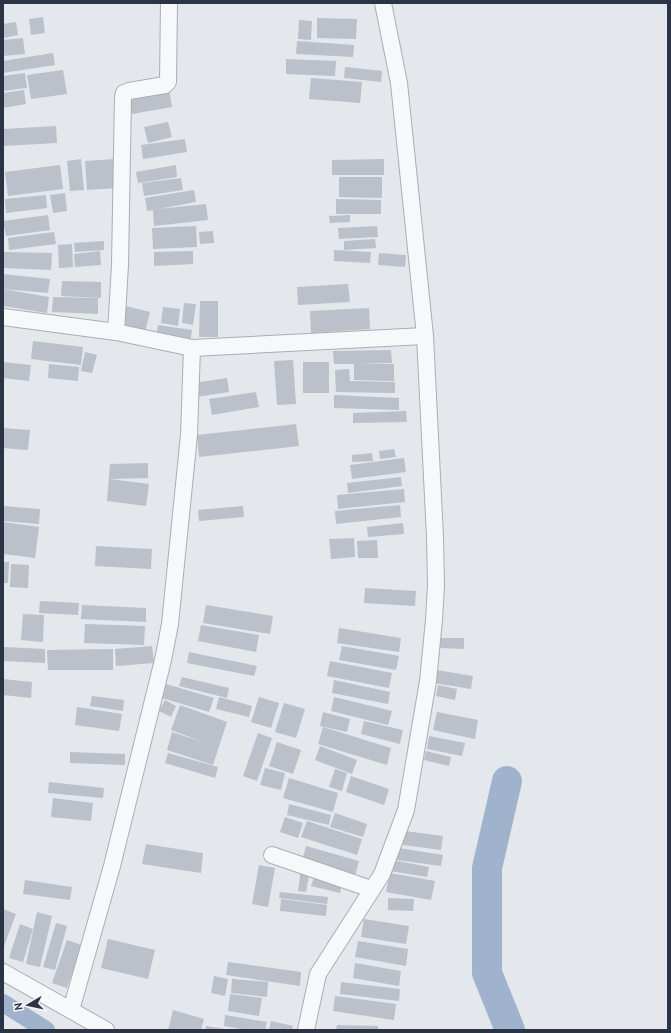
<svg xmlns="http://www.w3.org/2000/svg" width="671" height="1033" viewBox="0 0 671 1033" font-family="'PT Sans',sans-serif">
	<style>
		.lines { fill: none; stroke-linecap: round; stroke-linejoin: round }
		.canal { stroke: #9fb4cc; stroke-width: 18 }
		.river { stroke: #9fb4cc; stroke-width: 30 }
		.building { fill: #bbc0ca }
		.minor-casing { stroke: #a9aeb7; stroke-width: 18 }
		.minor { stroke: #f7f8fa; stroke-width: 16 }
	</style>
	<rect width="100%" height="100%" fill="#e4e7ec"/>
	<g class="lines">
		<path class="canal" d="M3 1003 46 1030"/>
		<path class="river" d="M507 781 487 868V973L510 1030"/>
	</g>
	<g class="building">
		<path d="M43 17 45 33 31 35 29 19Z"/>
		<path d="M317 18 357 19 356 39 317 38Z"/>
		<path d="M299 20 312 21 311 40 298 39Z"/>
		<path d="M16 22 18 35 3 38V24Z"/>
		<path d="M23 38 25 54 3 56V40Z"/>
		<path d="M297 41 354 45 353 57 296 54Z"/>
		<path d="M53 53 55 65 3 73V61Z"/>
		<path d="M286 59 336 61 335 76 286 74Z"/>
		<path d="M345 67 382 71 381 82 344 78Z"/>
		<path d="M63 70 67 94 31 99 27 75Z"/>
		<path d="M25 73 27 88 3 91V76Z"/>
		<path d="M311 78 362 82 360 103 309 99Z"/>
		<path d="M169 89 172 107 132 114 129 95Z"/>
		<path d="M24 90 26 104 3 108V93Z"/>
		<path d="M168 122 172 137 148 143 144 127Z"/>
		<path d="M56 126 57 143 3 146V129Z"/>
		<path d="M185 139 187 152 143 159 141 145Z"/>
		<path d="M81 159 84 190 70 191 67 161Z"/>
		<path d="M114 159 116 188 87 190 85 161Z"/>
		<path d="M384 159V175H332V160Z"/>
		<path d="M60 165 63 189 8 196 5 172Z"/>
		<path d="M176 165 177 177 138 183 136 172Z"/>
		<path d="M339 177H382V198L339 197Z"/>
		<path d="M181 178 183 190 144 196 142 183Z"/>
		<path d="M194 190 196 202 158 209 206 204 208 220 154 226 153 210 147 211 145 198Z"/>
		<path d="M65 193 67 211 53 213 50 195Z"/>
		<path d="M46 195 47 208 6 213 5 199Z"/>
		<path d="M336 199 381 200V214H336Z"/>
		<path d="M48 215 50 230 6 236 3 221Z"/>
		<path d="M350 215V222L330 223 329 216Z"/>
		<path d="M196 226 197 247 153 249 152 228Z"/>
		<path d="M377 226 378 237 339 239 338 228Z"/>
		<path d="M213 231 214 243 200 244 199 232Z"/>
		<path d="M54 232 56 244 9 250 8 238Z"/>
		<path d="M375 239 376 248 344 250V241Z"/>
		<path d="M104 241V250L75 252 74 243Z"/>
		<path d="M72 244 73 267 59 268 58 245Z"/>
		<path d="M334 250 371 252 370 263 334 261Z"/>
		<path d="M100 251 101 265 75 267 74 254Z"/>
		<path d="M193 251V264L154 266V252Z"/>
		<path d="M3 252 52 253 51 270 3 268Z"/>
		<path d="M379 253 406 255 405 267 378 265Z"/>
		<path d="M3 274 50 279 48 293 3 289Z"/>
		<path d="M62 281 101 282V298L61 296Z"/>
		<path d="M348 284 350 302 298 305 297 287Z"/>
		<path d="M3 289 49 297 47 313 3 306Z"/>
		<path d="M53 297 98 298V314L52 312Z"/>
		<path d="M200 301H218V337H199Z"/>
		<path d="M184 303 196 304 193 325 182 323Z"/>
		<path d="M126 306 150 312 145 332 121 327Z"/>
		<path d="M163 307 180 309 178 326 161 323Z"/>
		<path d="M369 308 370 329 311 333 310 311Z"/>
		<path d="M158 325 192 330 190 343 156 337Z"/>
		<path d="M33 341 83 347 81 365 31 359Z"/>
		<path d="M391 350 392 363 357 364H394V381L354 380V364H334L333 351Z"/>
		<path d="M85 352 97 355 92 373 81 371Z"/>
		<path d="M293 360 296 404 277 405 274 361Z"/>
		<path d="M3 362 31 365 29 381 3 378Z"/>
		<rect x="303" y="362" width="26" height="31"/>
		<path d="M49 364 79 367 78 381 48 378Z"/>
		<path d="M349 369 350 381 395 382V393L336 392 335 370Z"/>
		<path d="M227 378 229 392 196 397 194 383Z"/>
		<path d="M256 392 259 407 212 415 209 399Z"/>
		<path d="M334 395 399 398V410L334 408Z"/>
		<path d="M406 411 407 422 353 423V413Z"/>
		<path d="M296 424 299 446 199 457 197 435Z"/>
		<path d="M3 428 30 430 28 450 3 448Z"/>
		<path d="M394 449 396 457 380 459 379 451Z"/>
		<path d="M372 453 373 461 352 462V455Z"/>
		<path d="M404 458 406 472 352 479 350 465Z"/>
		<path d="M148 463V478L110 479 149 484 146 506 107 501 110 464Z"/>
		<path d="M401 477 402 486 348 493 347 483Z"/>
		<path d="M404 489 405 502 338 509 337 495Z"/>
		<path d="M400 505 401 517 336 524 335 511Z"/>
		<path d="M3 506 40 509 39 524 3 521Z"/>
		<path d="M243 506 244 517 199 521 198 510Z"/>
		<path d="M3 522 39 527 35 558 3 554Z"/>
		<path d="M403 523 404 534 368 537 367 527Z"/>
		<path d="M354 538 355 557 331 559 329 539Z"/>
		<path d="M377 540 378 558H358L357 541Z"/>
		<path d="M96 546 152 549 151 569 95 566Z"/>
		<path d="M3 562H9L8 583H3Z"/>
		<path d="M11 564 29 565 28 588 10 587Z"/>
		<path d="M365 588 416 591 415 606 364 603Z"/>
		<path d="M40 601 79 603 78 615 39 613Z"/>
		<path d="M82 605 146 608V622L81 619Z"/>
		<path d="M206 605 273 616 270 634 203 623Z"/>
		<path d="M23 614 44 615 43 642 21 640Z"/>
		<path d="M85 624 145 626 144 645 84 643Z"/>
		<path d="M201 625 259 635 256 652 198 641Z"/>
		<path d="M339 628 401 638 399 652 337 643Z"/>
		<path d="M441 638H464V649L440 648Z"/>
		<path d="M152 646 154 663 116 666 115 649Z"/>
		<path d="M342 646 399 656 396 670 339 660Z"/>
		<path d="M3 647 45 649V663L3 661Z"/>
		<path d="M113 649V670H48L47 650Z"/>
		<path d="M189 652 257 666 254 676 187 663Z"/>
		<path d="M330 661 392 673 389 688 327 676Z"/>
		<path d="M436 670 473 676 471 689 434 683Z"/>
		<path d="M182 677 229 688 227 698 179 686Z"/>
		<path d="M3 679 32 682 31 698 3 695Z"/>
		<path d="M334 680 390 692 388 704 332 693Z"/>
		<path d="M166 684 214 698 209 712 162 698Z"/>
		<path d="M438 685 457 689 455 700 436 696Z"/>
		<path d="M92 696 124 700 123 711 90 706Z"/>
		<path d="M219 697 252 706 249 717 216 709Z"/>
		<path d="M259 697 279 703 271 728 251 722Z"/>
		<path d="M334 697 392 711 388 725 331 711Z"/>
		<path d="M165 700 176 706 171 717 159 711Z"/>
		<path d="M284 703 305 709 296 738 275 732Z"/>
		<path d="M180 705 227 722 213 765 167 750 172 732 203 742 171 730Z"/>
		<path d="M77 707 122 714 119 731 75 725Z"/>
		<path d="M323 712 350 719 347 732 320 726Z"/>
		<path d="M437 712 478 720 475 739 433 730Z"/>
		<path d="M364 721 403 730 400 744 361 734Z"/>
		<path d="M323 727 391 748 387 765 318 744Z"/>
		<path d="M258 733 272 738 257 781 243 776Z"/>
		<path d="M429 736 465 743 462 756 427 749Z"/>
		<path d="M277 742 301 750 293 774 269 766Z"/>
		<path d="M320 746 357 760 352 774 315 760Z"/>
		<path d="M426 751 451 757 449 766 424 760Z"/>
		<path d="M70 752 125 754V765L70 763Z"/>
		<path d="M168 753 218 767 215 778 165 763Z"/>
		<path d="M265 768 285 773 281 790 260 785Z"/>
		<path d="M335 769 347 773 342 791 329 787Z"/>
		<path d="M351 776 389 789 384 805 346 792Z"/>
		<path d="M289 778 338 793 333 812 283 798Z"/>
		<path d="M49 782 104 788 103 798 48 793Z"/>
		<path d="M53 798 93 803 91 821 51 817Z"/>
		<path d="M289 804 331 815 329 825 287 815Z"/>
		<path d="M335 813 367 824 363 837 330 827Z"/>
		<path d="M285 817 303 823 298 838 280 832Z"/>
		<path d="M307 821 362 839 357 855 301 837Z"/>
		<path d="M405 831 443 836 441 850 403 845Z"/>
		<path d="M146 844 203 853 201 873 142 864Z"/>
		<path d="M306 846 359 861 355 876 302 861Z"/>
		<path d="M399 848 443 855 441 866 397 860Z"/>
		<path d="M392 860 429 867 427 877 390 871Z"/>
		<path d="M259 865 275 868 268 907 252 904Z"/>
		<path d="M301 869 310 871 306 892 298 891Z"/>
		<path d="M390 873 435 881 431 900 386 892Z"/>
		<path d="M315 874 343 882 340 893 311 886Z"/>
		<path d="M25 880 72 887 70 900 23 894Z"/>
		<path d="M280 892 328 897 327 904 279 898Z"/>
		<path d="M388 898 414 899 413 911 388 910Z"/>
		<path d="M281 899 327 905 326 916 280 911Z"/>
		<path d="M3 909 16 914 3 949Z"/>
		<path d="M37 912 52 916 40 967 26 964Z"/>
		<path d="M364 919 409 926 406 944 361 937Z"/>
		<path d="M56 923 67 926 55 970 43 967Z"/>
		<path d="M20 924 33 929 23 962 9 958Z"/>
		<path d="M108 939 155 950 148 979 101 968Z"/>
		<path d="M67 940 82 945 67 988 52 983Z"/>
		<path d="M358 941 408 949 406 966 355 957Z"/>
		<path d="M228 962 301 972 300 986 226 975Z"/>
		<path d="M355 963 401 971 399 986 353 978Z"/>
		<path d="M214 976 228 979 225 996 211 993Z"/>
		<path d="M232 979 268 982 267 997 231 993Z"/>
		<path d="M341 982 400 989 399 1001 340 994Z"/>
		<path d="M230 994 262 998 259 1016 228 1011Z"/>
		<path d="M335 996 396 1004 394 1020 333 1011Z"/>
		<path d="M173 1010 204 1019 201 1030H168Z"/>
		<path d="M225 1015 267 1022 265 1030H247L224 1026Z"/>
		<path d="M271 1021 293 1026 292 1030H269Z"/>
		<path d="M337 1025 378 1026V1030H336Z"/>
		<path d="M206 1026 225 1029 224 1030H205Z"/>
	</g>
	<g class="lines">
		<g class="minor-casing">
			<g id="minor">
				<path d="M3 317 116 332 192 348 189 435 170 624 163 660 112 866 71 1010"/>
				<path d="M116 332 120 265 123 97 124 93 129 91 165 85 168 82 169 3"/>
				<path d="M192 348 425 336"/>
				<path d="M272 855 371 889"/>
				<path d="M3 972 106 1030"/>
				<path d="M306 1030 318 974 382 874 406 810 428 681 434 620 436 585 435 537 425 336 399 83 383 3"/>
			</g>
		</g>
		<use href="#minor" class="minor"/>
	</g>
	<rect width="671" height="1033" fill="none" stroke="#2b3445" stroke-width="8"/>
	<g transform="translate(28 1005) rotate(261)" stroke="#f4f6f9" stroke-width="3" paint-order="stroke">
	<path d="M0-3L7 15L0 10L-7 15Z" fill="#2b3445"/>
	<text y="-6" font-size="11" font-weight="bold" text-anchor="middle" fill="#2b3445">N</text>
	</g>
</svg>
